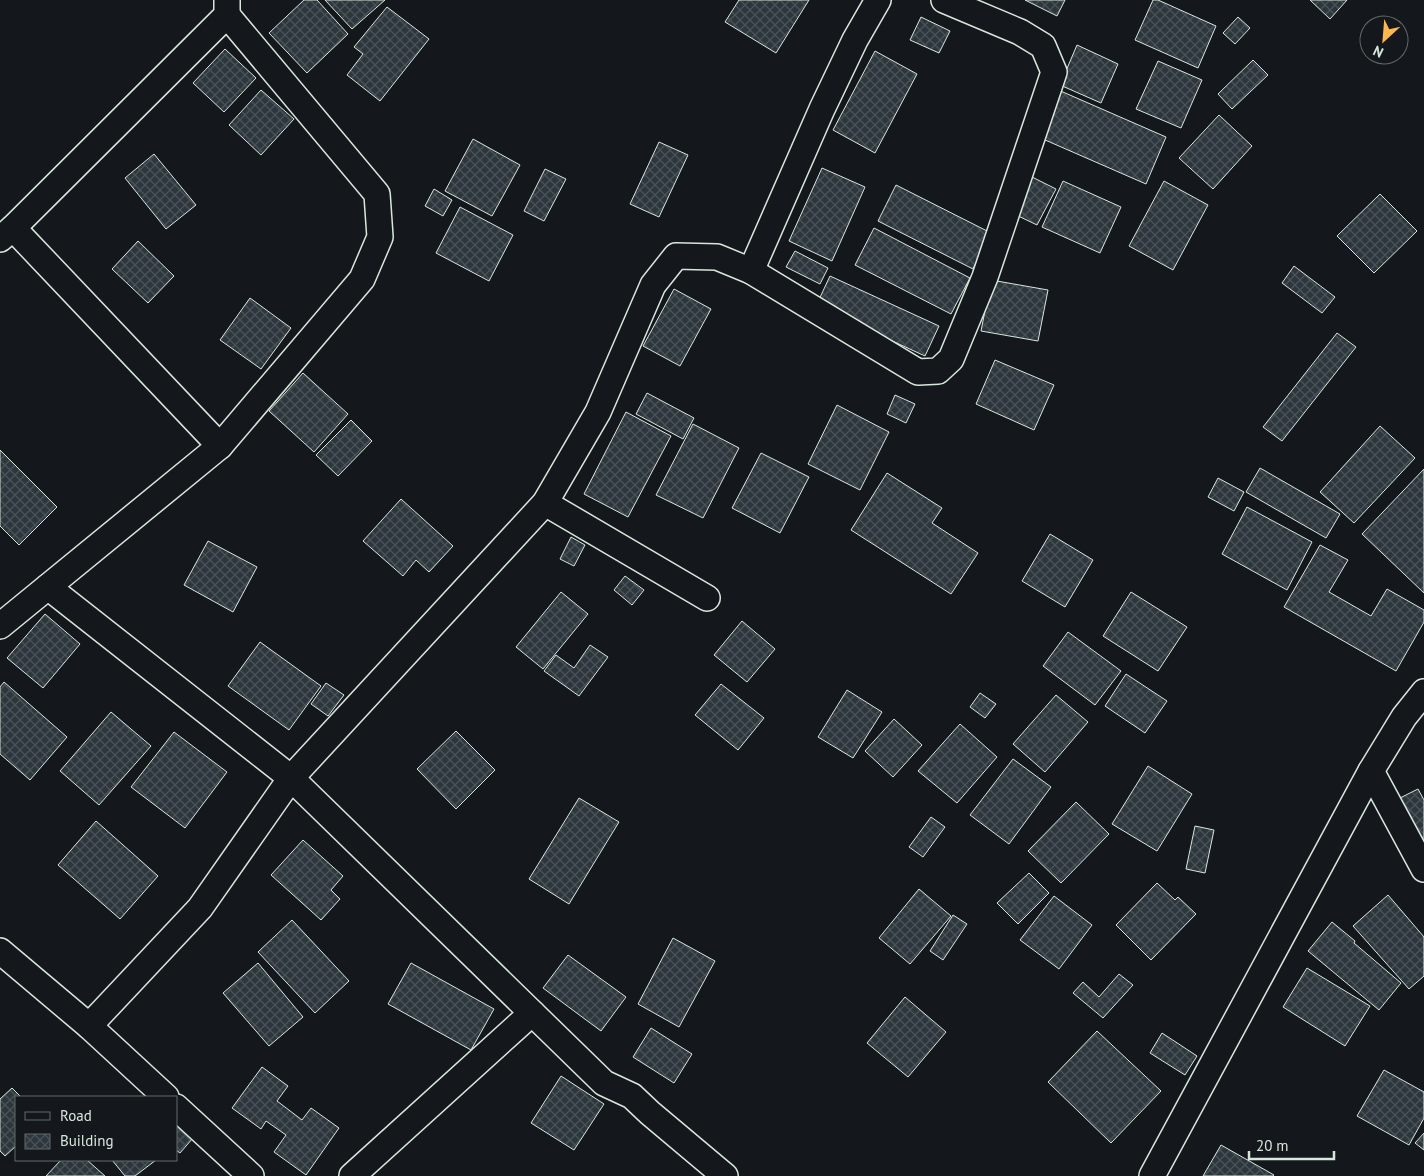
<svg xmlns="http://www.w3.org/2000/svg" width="1424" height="1176" viewBox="0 0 1424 1176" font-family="'PT Sans',sans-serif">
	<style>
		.building { fill: url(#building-cross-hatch); stroke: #d8e6dc }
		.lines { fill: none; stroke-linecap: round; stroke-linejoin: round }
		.street-casing { stroke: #d8e6dc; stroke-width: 28 }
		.street { stroke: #14181c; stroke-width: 25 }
	</style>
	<defs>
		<pattern id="building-cross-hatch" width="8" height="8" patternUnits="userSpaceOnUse" patternTransform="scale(1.25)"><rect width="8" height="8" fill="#2c363c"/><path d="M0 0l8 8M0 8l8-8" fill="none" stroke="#4a5358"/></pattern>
	</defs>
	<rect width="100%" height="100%" fill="#14181c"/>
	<g class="building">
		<path d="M304 0H317L348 34 307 73 269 33Z"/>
		<path d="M325 0H385L352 29Z"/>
		<path d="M739 0H809L776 53 725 22Z"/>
		<path d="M1025 0H1065L1057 16Z"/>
		<path d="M1153 0H1158L1216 26 1198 68 1135 40Z"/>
		<path d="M1310 0H1347L1330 19Z"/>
		<path d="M387 7 429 39 380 101 347 75 363 54 354 47Z"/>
		<path d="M921 17 950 31 939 53 910 40Z"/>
		<path d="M1238 17 1250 28 1235 44 1223 33Z"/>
		<path d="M1077 45 1118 64 1101 103 1060 85Z"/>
		<path d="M225 49 256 78 224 112 193 83Z"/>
		<path d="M875 51 917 74 875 153 833 130Z"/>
		<path d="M1253 60 1268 75 1232 109 1218 94Z"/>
		<path d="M1158 61 1202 80 1181 128 1136 109Z"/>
		<path d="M1056 89 1166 137 1146 184 1036 136Z"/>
		<path d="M261 90 294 119 261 155 229 125Z"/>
		<path d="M1219 115 1252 146 1213 189 1179 158Z"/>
		<path d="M473 139 520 165 492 216 445 191Z"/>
		<path d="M659 142 688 155 659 217 630 204Z"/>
		<path d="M154 154 196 205 166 229 125 178Z"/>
		<path d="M822 168 865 187 832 261 789 241Z"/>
		<path d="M545 169 566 179 544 221 524 211Z"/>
		<path d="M1030 176 1056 189 1037 225 1010 212Z"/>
		<path d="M1063 181 1121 207 1100 253 1042 227Z"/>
		<path d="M1164 181 1208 205 1173 270 1129 246Z"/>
		<path d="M896 185 991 233 973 269 878 221Z"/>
		<path d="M434 189 452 200 443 216 425 206Z"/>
		<path d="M1380 194 1417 231 1374 273 1337 236Z"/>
		<path d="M460 207 513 235 489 281 436 253Z"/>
		<path d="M874 228 970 278 951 314 855 265Z"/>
		<path d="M138 241 174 276 148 303 112 269Z"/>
		<path d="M795 251 828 268 820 284 786 267Z"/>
		<path d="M1294 266 1335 297 1322 313 1282 283Z"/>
		<path d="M830 276 939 326 925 356 816 306Z"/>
		<path d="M991 280 1048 290 1038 341 981 331Z"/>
		<path d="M674 289 711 309 680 366 643 346Z"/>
		<path d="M250 298 291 328 261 369 220 340Z"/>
		<path d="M1337 333 1356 347 1282 441 1263 427Z"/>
		<path d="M995 360 1054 385 1034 430 976 404Z"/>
		<path d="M303 373 348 414 314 452 269 411Z"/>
		<path d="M647 393 694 418 683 439 636 414Z"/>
		<path d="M895 395 915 404 906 423 887 414Z"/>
		<path d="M837 405 889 432 860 490 808 464Z"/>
		<path d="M626 412 671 436 628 517 584 494Z"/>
		<path d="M351 420 372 441 338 476 316 455Z"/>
		<path d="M693 424 739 448 703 518 656 495Z"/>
		<path d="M1380 426 1415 458 1354 523 1320 492Z"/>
		<path d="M0 450 57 507 19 545 0 526Z"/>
		<path d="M761 453 809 477 780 533 732 508Z"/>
		<path d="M1260 468 1340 514 1326 538 1246 492Z"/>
		<path d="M1424 469V593L1362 534Z"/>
		<path d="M887 473 942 508 932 523 978 553 951 594 851 530Z"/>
		<path d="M1218 478 1244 492 1234 511 1208 497Z"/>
		<path d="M401 499 453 546 429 572 416 560 403 576 363 541Z"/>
		<path d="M1247 507 1312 542 1287 590 1222 554Z"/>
		<path d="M1050 534 1093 560 1065 607 1022 581Z"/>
		<path d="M571 537 585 545 574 566 560 559Z"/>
		<path d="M208 541 257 567 233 612 184 585Z"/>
		<path d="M1320 545 1348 560 1329 592 1371 616 1387 589 1424 610V622L1396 671 1284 607Z"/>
		<path d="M625 576 644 590 632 605 614 590Z"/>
		<path d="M561 592 588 614 543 669 516 647Z"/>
		<path d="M1131 592 1187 627 1158 671 1103 636Z"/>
		<path d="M45 614 80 644 43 688 7 658Z"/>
		<path d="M742 621 775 649 747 682 714 655Z"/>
		<path d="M1068 632 1121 671 1095 705 1043 666Z"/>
		<path d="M260 642 321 686 289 730 228 686Z"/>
		<path d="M590 645 608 657 579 696 544 671 556 655 574 668Z"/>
		<path d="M1126 674 1167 701 1145 733 1105 706Z"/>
		<path d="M4 682 67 737 30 780 0 754V687Z"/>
		<path d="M326 683 344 695 328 716 311 704Z"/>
		<path d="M721 684 764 718 738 750 695 715Z"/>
		<path d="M847 690 882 712 853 758 818 737Z"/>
		<path d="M980 693 996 704 985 718 970 707Z"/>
		<path d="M1056 695 1088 722 1045 772 1013 744Z"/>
		<path d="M111 712 151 746 99 805 60 771Z"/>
		<path d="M894 719 922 745 893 777 865 751Z"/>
		<path d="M960 724 997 757 957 803 918 771Z"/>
		<path d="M456 731 495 770 456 809 417 769Z"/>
		<path d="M174 732 227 772 185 828 131 787Z"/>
		<path d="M1013 759 1051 787 1009 844 970 815Z"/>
		<path d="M1148 766 1192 794 1157 851 1112 824Z"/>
		<path d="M1418 789 1424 800V843L1400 798Z"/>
		<path d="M579 798 619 822 569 904 529 879Z"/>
		<path d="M1076 802 1109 834 1061 883 1028 851Z"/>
		<path d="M931 817 945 827 923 857 909 847Z"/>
		<path d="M96 821 158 876 120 919 58 865Z"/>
		<path d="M1195 826 1214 830 1205 873 1186 869Z"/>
		<path d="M303 840 343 876 331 890 340 899 321 920 271 875Z"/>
		<path d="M1029 873 1049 893 1018 924 997 903Z"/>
		<path d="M1157 883 1175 900 1178 897 1196 914 1151 960 1116 925Z"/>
		<path d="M919 889 951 916 910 964 879 938Z"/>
		<path d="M1388 895 1424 937V976L1409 989 1353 926Z"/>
		<path d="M1054 896 1092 925 1059 969 1020 940Z"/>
		<path d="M953 915 967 924 943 960 930 951Z"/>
		<path d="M292 920 349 981 315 1013 258 952Z"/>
		<path d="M1332 922 1355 941 1354 943 1401 983 1379 1010 1308 951Z"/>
		<path d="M673 938 715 961 679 1027 638 1004Z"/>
		<path d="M568 955 626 997 601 1031 543 988Z"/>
		<path d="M258 963 303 1017 269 1046 223 993Z"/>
		<path d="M411 963 494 1009 471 1050 388 1004Z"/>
		<path d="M1307 968 1370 1006 1345 1046 1283 1007Z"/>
		<path d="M1119 974 1133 985 1103 1018 1073 993 1083 982 1099 997Z"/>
		<path d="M905 997 946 1032 908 1077 867 1043Z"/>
		<path d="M651 1028 692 1054 674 1083 633 1057Z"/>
		<path d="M1097 1031 1161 1091 1111 1143 1048 1082Z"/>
		<path d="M1162 1033 1197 1056 1185 1075 1150 1053Z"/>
		<path d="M262 1067 288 1086 277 1101 302 1120 311 1108 339 1128 306 1175 274 1152 286 1135 266 1121 261 1129 232 1108Z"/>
		<path d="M1384 1070 1424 1092V1118L1409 1145 1357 1116Z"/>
		<path d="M561 1076 604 1104 574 1150 531 1123Z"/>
		<path d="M12 1088 21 1097H16V1146L5 1156 0 1151V1099Z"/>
		<path d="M176 1123 193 1138 180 1153 176 1150Z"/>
		<path d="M1424 1133V1150L1415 1143Z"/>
		<path d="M1221 1145 1274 1175 1273 1176H1203Z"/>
		<path d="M61 1160H87L105 1176H46Z"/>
		<path d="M112 1160H156L135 1176H125Z"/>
	</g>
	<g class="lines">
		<g class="street-casing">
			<g id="street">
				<path d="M13 228 220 446"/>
				<path d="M0 239 13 228 227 15V0"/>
				<path d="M751 271 822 109 855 40 878 0"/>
				<path d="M545 503 707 598"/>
				<path d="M48 587 291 778 604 1083 632 1096 650 1113 725 1176"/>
				<path d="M0 626 220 446 362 279 380 237 377 194 227 15"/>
				<path d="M1371 771 1424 869"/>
				<path d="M0 951 89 1026 166 1097"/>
				<path d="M89 1026 200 908 291 778 545 503 598 412 653 285 676 256 717 257 751 271 918 372 938 371 951 359 985 277 1054 72 1043 46 1020 32 944 0"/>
				<path d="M176 1107 251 1176"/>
				<path d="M352 1176 532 1013"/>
				<path d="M1152 1176 1371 771 1404 717 1424 692"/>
			</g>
		</g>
		<use href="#street" class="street"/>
	</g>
	<rect x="15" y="1096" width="162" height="65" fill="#14181c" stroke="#626a69"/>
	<rect x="25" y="1112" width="25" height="8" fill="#14181c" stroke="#626a69"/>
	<text x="60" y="1121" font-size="15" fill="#d8e6dc">Road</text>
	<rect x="25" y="1134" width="25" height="15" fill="url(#building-cross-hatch)" stroke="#626a69"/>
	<text x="60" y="1146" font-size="15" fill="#d8e6dc">Building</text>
	<g transform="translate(1384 40) rotate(206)"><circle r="24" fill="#14181c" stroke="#626a69"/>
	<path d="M0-4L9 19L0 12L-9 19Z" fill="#ffb74d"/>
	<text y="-8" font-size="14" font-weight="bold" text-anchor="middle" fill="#d8e6dc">N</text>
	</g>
	<path d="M1249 1151v8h85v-8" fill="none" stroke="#d8e6dc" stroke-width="2.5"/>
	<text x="1256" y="1151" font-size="15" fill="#d8e6dc" stroke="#14181c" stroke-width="4" paint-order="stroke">20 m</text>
</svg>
